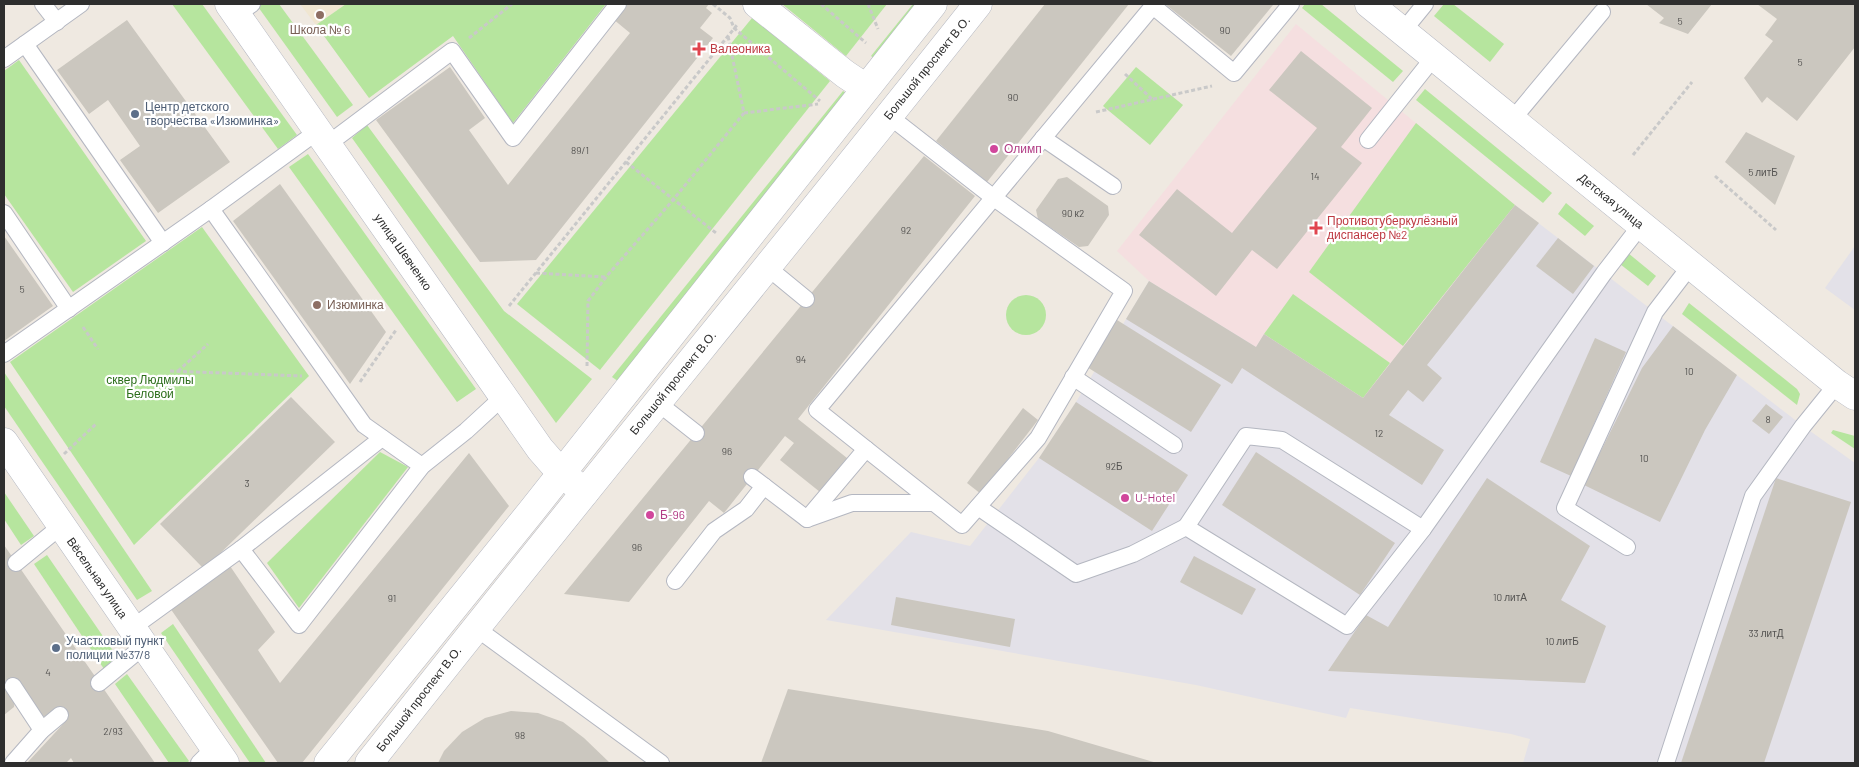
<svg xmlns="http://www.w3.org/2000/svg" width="1859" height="767" viewBox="0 0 1859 767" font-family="Barlow,sans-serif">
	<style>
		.industrial { fill: #e3e1e8 }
		.education { fill: #f0e6d1 }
		.medical { fill: #f5dfe0 }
		.green { fill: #b6e59e }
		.building { fill: #cbc7bf }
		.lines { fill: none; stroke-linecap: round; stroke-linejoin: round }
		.service-casing { stroke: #b4b7c1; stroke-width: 18 }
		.minor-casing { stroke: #b4b7c1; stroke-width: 29 }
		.tertiary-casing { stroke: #b4b7c1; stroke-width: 29 }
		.secondary-casing { stroke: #b4b7c1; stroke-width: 29 }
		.path { stroke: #c9c9c9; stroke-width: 3; stroke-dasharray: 4 2.5; stroke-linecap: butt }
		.service { stroke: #fff; stroke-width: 16 }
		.minor { stroke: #fff; stroke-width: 28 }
		.tertiary { stroke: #fff; stroke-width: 28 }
		.secondary { stroke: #fff; stroke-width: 28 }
		.education-dot { fill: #8d6e63; stroke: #fff; stroke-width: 2 }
		.health-dot { fill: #e0444e; stroke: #fff; stroke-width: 2 }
		.service-dot { fill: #5c6f8a; stroke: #fff; stroke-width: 2 }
		.hotel-dot { fill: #d1479c; stroke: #fff; stroke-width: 2 }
		.labels { text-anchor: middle; stroke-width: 4.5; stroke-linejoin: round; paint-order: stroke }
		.number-label { font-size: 10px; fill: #555452 }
		.education-label { font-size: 12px; fill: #785e54; stroke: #fff }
		.health-label { font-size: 12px; fill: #be3a42; stroke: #fff; text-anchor: start }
		.street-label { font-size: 12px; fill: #2e2e2e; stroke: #fff }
		.service-label { font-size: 12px; fill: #4e5e75; stroke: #fff; text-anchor: start }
		.hotel-label { font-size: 12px; fill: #b23c85; stroke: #fff; text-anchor: start }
		.park-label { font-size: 12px; fill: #2c6e1b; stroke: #fff }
	</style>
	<rect width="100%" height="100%" fill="#efe9e1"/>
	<g class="industrial">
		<path d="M1515 205 1803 426 1855 463V763H1523L1530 739 1511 734 1350 708 1346 718 1196 685 826 620 911 532 970 546 1039 458 1076 402 1149 281 1256 346 1264 334 1389 415 1427 365 1403 346Z"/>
		<path d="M1855 246V310L1825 288Z"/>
	</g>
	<path class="education" d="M300 4H346L316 25Z"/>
	<path class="medical" d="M1296 24 1515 205 1363 398 1264 334 1256 347 1149 281 1117 251Z"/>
	<g class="green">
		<path d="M172 4H202L297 135 278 149Z"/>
		<path d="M256 4H279L353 105 337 117Z"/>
		<path d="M346 4H606L513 123 453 36 369 98 316 25Z"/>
		<path d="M782 4H887L846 56Z"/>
		<path d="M913 4H931L882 64 871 56Z"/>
		<path d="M1305 4H1321L1403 71 1393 82 1302 8Z"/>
		<path d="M1444 4H1453L1504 44 1490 62 1434 16Z"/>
		<path d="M752 18 830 81 600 370 517 304Z"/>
		<path d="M19 60 146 241 73 292 4 194V71Z"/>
		<path d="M1136 67 1183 105 1150 145 1103 106Z"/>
		<path d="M1425 89 1552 193 1543 203 1416 100Z"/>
		<path d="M843 91 855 100 625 386 612 377Z"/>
		<path d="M1416 123 1515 205 1403 346 1309 272Z"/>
		<path d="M367 125 504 311 592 379 556 423 352 138Z"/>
		<path d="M308 154 476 389 457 402 289 167Z"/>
		<path d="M1566 203 1594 226 1585 236 1558 214Z"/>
		<path d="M202 227 309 376 134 545 10 362Z"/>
		<path d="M1628 253 1656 276 1648 286 1620 264Z"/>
		<path d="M1293 294 1390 363 1363 398 1264 334Z"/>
		<circle cx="1026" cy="315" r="20"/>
		<path d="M1689 303 1797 389 1800 394 1797 405 1682 314Z"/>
		<path d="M4 372 152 591 137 600 4 406Z"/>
		<path d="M1833 430 1855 436V449L1831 433Z"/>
		<path d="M380 452 408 467 299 608 267 563Z"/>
		<path d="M4 492 34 536 21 545 4 519Z"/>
		<path d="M47 555 118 658 104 669 34 564Z"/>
		<path d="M173 624 266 763H250L161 633Z"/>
		<path d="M127 674 189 761 187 763H169L115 684Z"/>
	</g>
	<g class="building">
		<path d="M625 4H709L706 8 712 13 700 28 713 38 536 260 480 262 376 120 450 67 485 118 469 130 508 185 630 33 613 19Z"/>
		<path d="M1045 4H1129L987 182 936 141Z"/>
		<path d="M1165 4H1272L1273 5 1231 56Z"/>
		<path d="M1646 4H1712L1688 34 1659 23 1664 18Z"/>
		<path d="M1757 4H1855V47L1797 121 1767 97 1762 103 1744 78 1773 41 1765 35 1777 19Z"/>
		<path d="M127 20 230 162 158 213 120 160 140 146 108 100 89 114 57 70Z"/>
		<path d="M1301 51 1372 108 1341 147 1362 163 1277 269 1252 250 1216 296 1139 235 1177 189 1232 233 1317 128 1269 90Z"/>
		<path d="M1746 132 1795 156 1775 205 1725 162Z"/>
		<path d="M924 156 975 196 798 419 852 462 825 496 780 460 794 443 785 436 724 513 709 501 629 602 564 594Z"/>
		<path d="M1067 177 1108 206 1109 215 1088 246 1079 247 1038 219 1036 210 1058 179Z"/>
		<path d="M280 184 386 332 350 384 233 221Z"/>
		<path d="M1515 205 1539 223 1427 365 1442 378 1423 402 1408 390 1389 415 1444 450 1422 485 1242 368 1232 384 1126 319 1149 281 1256 347 1264 334 1363 398Z"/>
		<path d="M4 236 53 306 4 341Z"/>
		<path d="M1558 238 1594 266 1573 294 1536 266Z"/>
		<path d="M1117 320 1221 385 1191 432 1087 367Z"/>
		<path d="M1673 326 1737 375 1705 430 1660 522 1584 485 1642 368Z"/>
		<path d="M1595 338 1626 352 1571 476 1540 462Z"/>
		<path d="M291 397 335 442 204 569 160 524Z"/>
		<path d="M1076 402 1188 475 1152 531 1039 458Z"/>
		<path d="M1766 404 1783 417 1769 434 1752 421Z"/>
		<path d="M1023 408 1038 420 981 494 967 483Z"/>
		<path d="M1256 452 1395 543 1360 595 1222 505Z"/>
		<path d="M469 453 509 506 302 763H278L170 608 230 566 275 632 258 650 280 683Z"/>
		<path d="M1487 478 1590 546 1561 600 1606 626 1585 683 1328 671 1366 615 1388 627Z"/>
		<path d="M1776 478 1851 502 1764 763H1681Z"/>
		<path d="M4 545 155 763H74L71 758 66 763H27L65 722 40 715 15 700 14 707 4 715Z"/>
		<path d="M1194 556 1256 589 1242 615 1180 582Z"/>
		<path d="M896 597 1015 619 1010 647 891 625Z"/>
		<path d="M788 689 1048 731 1157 763H761Z"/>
		<path d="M511 711 538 713 563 722 584 738 610 763H438L444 751 462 732 485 718Z"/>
	</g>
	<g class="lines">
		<g class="service-casing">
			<g id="service">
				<path d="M43 4 57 22"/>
				<path d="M237 14 252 4"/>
				<path d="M1403 31 1425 4"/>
				<path d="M25 44 163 243"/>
				<path d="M4 59 81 4"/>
				<path d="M1512 120 1602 12"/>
				<path d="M1043 138 1113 186"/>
				<path d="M1368 140 1434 57"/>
				<path d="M328 144 452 51 513 138 618 4"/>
				<path d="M211 209 364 425 422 466"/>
				<path d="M4 213 69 309"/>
				<path d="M767 267 806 299"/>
				<path d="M4 354 211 209 318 131"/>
				<path d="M1073 377 1174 445"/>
				<path d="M658 403 696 433"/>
				<path d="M866 449 962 525 1038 438 1124 291 994 198 889 116"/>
				<path d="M752 477 807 519 866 449 817 410 1153 6 1234 73 1291 4"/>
				<path d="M978 507 1076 574 1133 554 1186 527 1347 626 1423 529 1604 273 1641 225"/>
				<path d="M807 519 852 503H933"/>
				<path d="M1186 527 1246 436 1282 440 1423 529"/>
				<path d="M1627 547 1565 508 1655 312 1691 265"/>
				<path d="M241 549 382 438"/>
				<path d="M16 563 61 526"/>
				<path d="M675 581 714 531 746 509 764 486"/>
				<path d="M132 628 241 549 299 625 422 466 466 431 504 396"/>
				<path d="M476 628 661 763"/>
				<path d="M99 683 144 646"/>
				<path d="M13 686 42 730"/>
				<path d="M13 763 42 730 60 715"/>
				<path d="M199 763 214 748"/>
				<path d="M1666 763 1753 496 1803 426 1837 384"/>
			</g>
		</g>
		<g class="minor-casing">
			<g id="minor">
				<path d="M757 4 845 74 866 88"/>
				<path d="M1369 4 1837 384 1855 396"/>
				<path d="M4 442 225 763"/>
			</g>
		</g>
		<g class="tertiary-casing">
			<path id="tertiary" d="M229 4 540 449 561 473 585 492"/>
		</g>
		<g class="secondary-casing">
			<g id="secondary">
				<path d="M328 763 530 513 933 4"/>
				<path d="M369 763C569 508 777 258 978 4"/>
			</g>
		</g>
		<g class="path">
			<path d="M713 4 730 18 734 28 820 101"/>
			<path d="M821 4 866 43"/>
			<path d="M868 4 878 29"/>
			<path d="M469 38 512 4"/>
			<path d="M1125 74 1152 99"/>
			<path d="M1096 112 1212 86"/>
			<path d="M744 113 818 104"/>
			<path d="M1633 155 1692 82"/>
			<path d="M626 162 716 233"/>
			<path d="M1715 176 1776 230"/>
			<path d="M536 273 605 277"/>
			<path d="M509 306 737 25"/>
			<path d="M83 327 98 349"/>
			<path d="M587 366 588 301 606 277 673 200 744 113 728 36"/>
			<path d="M170 371 302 376"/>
			<path d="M178 371 208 344"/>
			<path d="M360 382 396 330"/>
			<path d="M64 454 97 423"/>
		</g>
		<use href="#service" class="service"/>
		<use href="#minor" class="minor"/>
		<use href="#tertiary" class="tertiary"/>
		<use href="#secondary" class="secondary"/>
	</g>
	<g class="education-dot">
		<circle cx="320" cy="15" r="5"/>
		<circle cx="317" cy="305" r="5"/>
	</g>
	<g class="health-dot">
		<path d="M696.5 41.5h5v5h5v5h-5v5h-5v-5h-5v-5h5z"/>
		<path d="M1313.5 220.5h5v5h5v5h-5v5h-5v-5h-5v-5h5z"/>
	</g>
	<g class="service-dot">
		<circle cx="135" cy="114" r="5"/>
		<circle cx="56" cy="648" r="5"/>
	</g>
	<g class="hotel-dot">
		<circle cx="994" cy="149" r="5"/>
		<circle cx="1125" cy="498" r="5"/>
		<circle cx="650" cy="515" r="5"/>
	</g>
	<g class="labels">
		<g class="number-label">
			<text x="1680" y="25">5</text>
			<text x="1225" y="34">90</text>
			<text x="1800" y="66">5</text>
			<text x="1013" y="101">90</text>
			<text x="580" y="154">89/1</text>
			<text x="1763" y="176">5 литБ</text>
			<text x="1315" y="180">14</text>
			<text x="1073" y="217">90 к2</text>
			<text x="906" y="234">92</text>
			<text x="22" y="293">5</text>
			<text x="801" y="363">94</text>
			<text x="1689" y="375">10</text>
			<text x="1768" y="423">8</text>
			<text x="1379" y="437">12</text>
			<text x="727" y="455">96</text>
			<text x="1644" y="462">10</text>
			<text x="1114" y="470">92Б</text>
			<text x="247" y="487">3</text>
			<text x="637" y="551">96</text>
			<text x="1510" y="601">10 литА</text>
			<text x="392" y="602">91</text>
			<text x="1766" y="637">33 литД</text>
			<text x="1562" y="645">10 литБ</text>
			<text x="48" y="676">4</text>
			<text x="113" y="735">2/93</text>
			<text x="520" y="739">98</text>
		</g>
		<g class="education-label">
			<text x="320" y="34">Школа № 6</text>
			<text x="327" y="309" text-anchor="start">Изюминка</text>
		</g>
		<g class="health-label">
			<text x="710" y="53">Валеоника</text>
			<text x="1327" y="225">Противотуберкулёзный<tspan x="1327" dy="14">диспансер №2</tspan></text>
		</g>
		<g class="street-label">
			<text transform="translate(927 68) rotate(-51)" y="4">Большой проспект В.О.</text>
			<text transform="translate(1611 201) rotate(39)" y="4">Детская улица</text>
			<text transform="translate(403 252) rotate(55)" y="4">улица Шевченко</text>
			<text transform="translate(673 383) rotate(-51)" y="4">Большой проспект В.О.</text>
			<text transform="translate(97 578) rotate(55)" y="4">Вёсельная улица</text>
			<text transform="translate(419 699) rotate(-52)" y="4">Большой проспект В.О.</text>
		</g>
		<g class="service-label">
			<text x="145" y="111">Центр детского<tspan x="145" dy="14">творчества «Изюминка»</tspan></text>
			<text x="66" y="645">Участковый пункт<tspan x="66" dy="14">полиции №37/8</tspan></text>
		</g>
		<g class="hotel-label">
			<text x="1004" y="153">Олимп</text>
			<text x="1135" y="502">U-Hotel</text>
			<text x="660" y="519">Б-96</text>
		</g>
		<g class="park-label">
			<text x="150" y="384">сквер Людмилы<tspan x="150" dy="14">Беловой</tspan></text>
		</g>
	</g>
	<rect width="1859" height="767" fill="none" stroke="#2e2e2e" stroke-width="10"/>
</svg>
